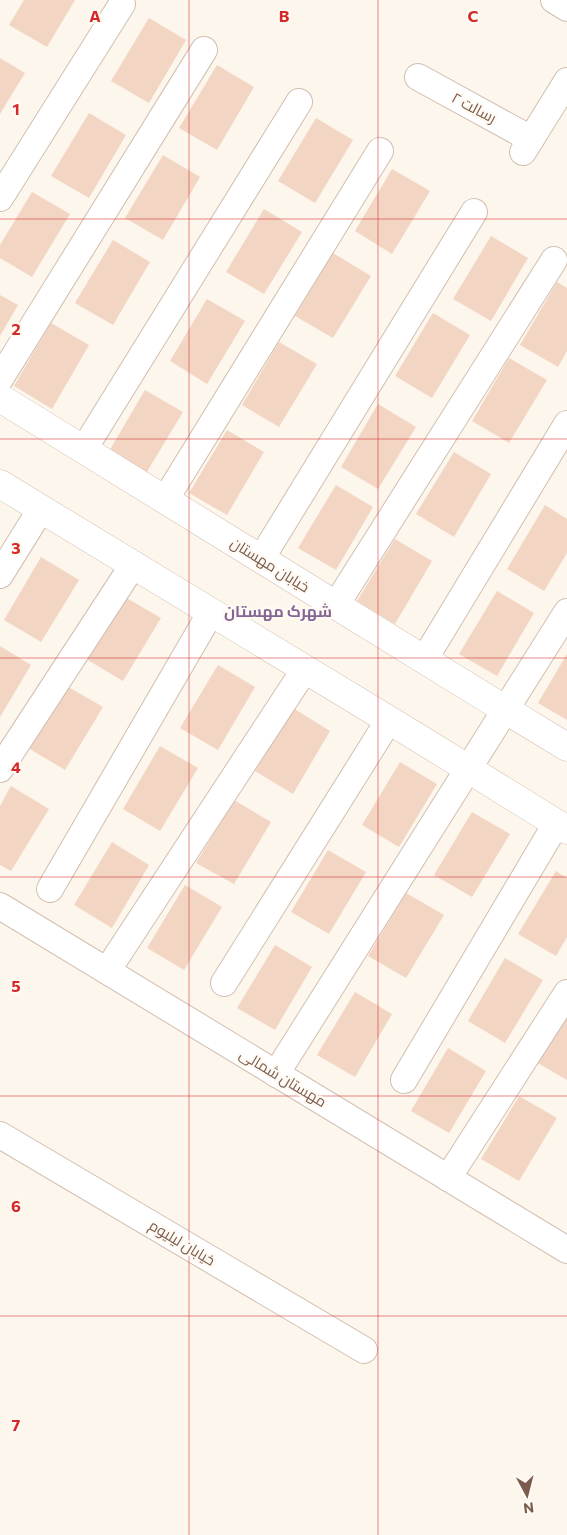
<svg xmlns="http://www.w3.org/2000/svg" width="567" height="1535" viewBox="0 0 567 1535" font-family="Commissioner,Cairo,sans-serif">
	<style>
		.building { fill: #f3d5c3 }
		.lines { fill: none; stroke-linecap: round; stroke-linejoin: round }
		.street-casing { stroke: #d1beb0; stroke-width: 28 }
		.secondary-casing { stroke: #d6c0b0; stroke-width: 29 }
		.street { stroke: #fff; stroke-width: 26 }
		.secondary { stroke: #fff; stroke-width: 28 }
		.grid { fill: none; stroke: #d62828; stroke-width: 1; stroke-opacity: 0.55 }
		.labels { text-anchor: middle; stroke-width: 4.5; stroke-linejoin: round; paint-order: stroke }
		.street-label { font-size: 15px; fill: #7a5c4d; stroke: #fffaf3 }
		.neighbourhood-label { font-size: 16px; font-weight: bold; fill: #846695; stroke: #fffaf3 }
		.grid-label { font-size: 16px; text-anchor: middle; font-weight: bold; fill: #d62828; stroke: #fffaf3; stroke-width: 4.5; stroke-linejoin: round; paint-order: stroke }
	</style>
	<rect width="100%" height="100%" fill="#fdf6ec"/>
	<g class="building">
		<path d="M24 0H75L47 47 9 25Z"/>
		<path d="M149 18 186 40 149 103 111 81Z"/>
		<path d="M0 58 25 73 0 114Z"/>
		<path d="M217 65 254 87 217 150 179 128Z"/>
		<path d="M89 113 126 135 89 198 51 176Z"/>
		<path d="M316 118 353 140 315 203 278 181Z"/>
		<path d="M163 155 200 177 163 240 125 218Z"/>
		<path d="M392 169 430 191 392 254 355 231Z"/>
		<path d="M32 192 70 214 32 277 0 258V245Z"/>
		<path d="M264 209 302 232 264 294 226 272Z"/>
		<path d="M491 236 528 258 491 321 453 299Z"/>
		<path d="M113 240 150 262 113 325 75 303Z"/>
		<path d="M333 253 371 276 333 338 295 316Z"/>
		<path d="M557 282 567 288V351L558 367 520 345Z"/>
		<path d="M0 295 18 305 0 336Z"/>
		<path d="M207 299 245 321 207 384 170 361Z"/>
		<path d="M433 313 470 335 432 398 395 376Z"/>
		<path d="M51 323 89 345 52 409 14 386Z"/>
		<path d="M279 342 317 364 279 427 242 405Z"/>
		<path d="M509 358 547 380 509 443 472 421Z"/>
		<path d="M145 390 183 412 145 475 108 453Z"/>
		<path d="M378 404 416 427 378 489 341 467Z"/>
		<path d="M227 430 264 452 227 515 189 493Z"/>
		<path d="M454 452 491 474 454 537 416 514Z"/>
		<path d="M336 485 373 507 336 570 298 548Z"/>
		<path d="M545 505 567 519V553L544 591 507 569Z"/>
		<path d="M395 539 432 561 395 624 357 601Z"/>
		<path d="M41 557 79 580 41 642 4 620Z"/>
		<path d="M497 591 534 613 497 676 459 654Z"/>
		<path d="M123 596 161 618 123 681 86 659Z"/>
		<path d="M0 646 31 665 0 717Z"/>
		<path d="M567 654V720L538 703Z"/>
		<path d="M218 665 255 687 218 750 180 728Z"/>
		<path d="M65 685 103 707 65 770 28 748Z"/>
		<path d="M293 708 330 731 293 794 255 771Z"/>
		<path d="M160 746 198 768 160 831 123 809Z"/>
		<path d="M400 762 437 784 399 847 362 825Z"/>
		<path d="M11 786 49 809 11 871 0 865V806Z"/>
		<path d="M234 800 271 822 234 884 196 863Z"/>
		<path d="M472 812 510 834 472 897 434 875Z"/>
		<path d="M112 842 149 865 112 928 74 905Z"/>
		<path d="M328 850 366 872 329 934 291 912Z"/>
		<path d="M556 871 567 878V937L556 956 518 934Z"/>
		<path d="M185 885 222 907 184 970 147 948Z"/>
		<path d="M406 893 444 915 406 978 368 956Z"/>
		<path d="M275 945 312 967 275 1030 237 1008Z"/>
		<path d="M505 958 543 980 505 1043 468 1021Z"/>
		<path d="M355 992 392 1014 355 1077 317 1055Z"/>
		<path d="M567 1011V1080L536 1062Z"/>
		<path d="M448 1048 486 1071 449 1133 411 1111Z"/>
		<path d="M519 1096 557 1118 519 1181 481 1159Z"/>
	</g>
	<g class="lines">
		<g class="street-casing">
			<g id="street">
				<path d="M554 0 567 8"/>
				<path d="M418 77 531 139"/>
				<path d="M523 152 567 81"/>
				<path d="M0 198 122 4"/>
				<path d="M0 379 204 50"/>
				<path d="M84 449 299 102"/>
				<path d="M165 500 380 151"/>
				<path d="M261 559 474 212"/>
				<path d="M0 575 41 509"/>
				<path d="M336 605 554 260"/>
				<path d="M424 660 567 424"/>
				<path d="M0 769 133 565"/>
				<path d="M50 889 211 612"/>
				<path d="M0 906 567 1250"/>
				<path d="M107 971 305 669"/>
				<path d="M224 983 389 720"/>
				<path d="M276 1074 567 612"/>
				<path d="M404 1080 556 824"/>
				<path d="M0 1135 364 1350"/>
				<path d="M448 1178 567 993"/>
			</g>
		</g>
		<g class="secondary-casing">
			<g id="secondary">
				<path d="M0 398 506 710 567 747"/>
				<path d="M0 484 425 742 567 830"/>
			</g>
		</g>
		<use href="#street" class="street"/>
		<use href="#secondary" class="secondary"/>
	</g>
	<path class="grid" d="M189 0V1535M378 0V1535M0 219H567M0 439H567M0 658H567M0 877H567M0 1096H567M0 1316H567"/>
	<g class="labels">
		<g class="street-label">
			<text transform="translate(474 108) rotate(28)" y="5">رسالت ۲</text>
			<text transform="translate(270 565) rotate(32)" y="5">خیابان مهستان</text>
			<text transform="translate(283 1078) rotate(31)" y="5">مهستان شمالی</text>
			<text transform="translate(182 1243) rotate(31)" y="5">خیابان لیلیوم</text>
		</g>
		<g class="neighbourhood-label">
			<text x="278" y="617">شهرک مهستان</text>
		</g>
	</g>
	<g class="grid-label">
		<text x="95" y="22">A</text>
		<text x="284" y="22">B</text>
		<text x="473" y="22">C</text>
		<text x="16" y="115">1</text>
		<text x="16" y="335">2</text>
		<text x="16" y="554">3</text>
		<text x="16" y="773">4</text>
		<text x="16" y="992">5</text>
		<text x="16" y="1212">6</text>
		<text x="16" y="1431">7</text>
	</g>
	<g transform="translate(527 1495) rotate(173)" stroke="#fffaf3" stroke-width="4" paint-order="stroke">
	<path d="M0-4L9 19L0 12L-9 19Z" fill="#7a5c4d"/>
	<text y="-8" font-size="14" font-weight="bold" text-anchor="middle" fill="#7a5c4d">N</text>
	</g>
</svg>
